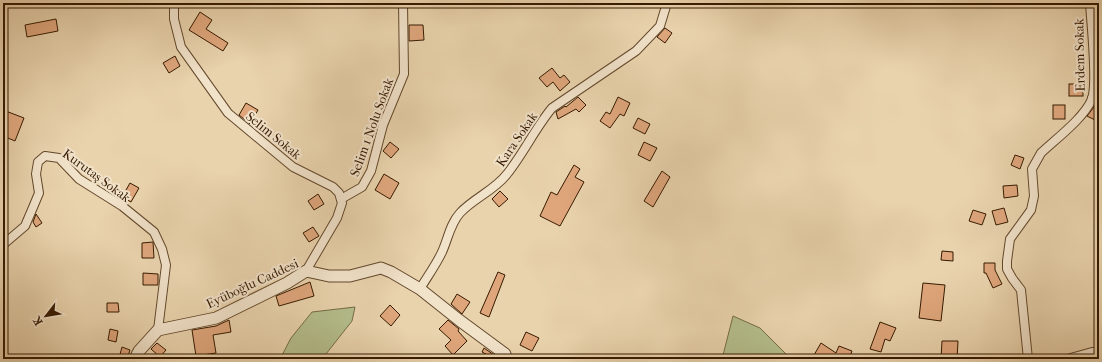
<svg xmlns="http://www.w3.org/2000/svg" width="1102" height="362" viewBox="0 0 1102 362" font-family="'IM FELL French Canon',serif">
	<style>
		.green { fill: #b4bd8c; stroke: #756c46 }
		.building { fill: #dfa67c; stroke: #361a00 }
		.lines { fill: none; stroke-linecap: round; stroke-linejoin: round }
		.minor-casing { stroke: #63482b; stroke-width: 10 }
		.tertiary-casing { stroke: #63482b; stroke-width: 13 }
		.minor { stroke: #f1e2ca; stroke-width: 8 }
		.tertiary { stroke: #f1e2ca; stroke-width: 11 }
		.labels { text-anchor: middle; stroke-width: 4; stroke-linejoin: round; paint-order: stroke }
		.street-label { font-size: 13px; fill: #361a00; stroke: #f1e2ca }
	</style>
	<rect width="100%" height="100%" fill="#e9d3ad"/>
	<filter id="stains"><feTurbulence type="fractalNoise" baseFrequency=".005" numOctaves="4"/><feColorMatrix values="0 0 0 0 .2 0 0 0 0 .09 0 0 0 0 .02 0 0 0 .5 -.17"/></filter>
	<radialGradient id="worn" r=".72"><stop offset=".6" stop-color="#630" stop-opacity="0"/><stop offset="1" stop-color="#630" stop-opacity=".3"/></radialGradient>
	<g class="green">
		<path d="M355 307 352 321 322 359H280L291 338 312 312Z"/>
		<path d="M733 316 760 328 791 359H722Z"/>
	</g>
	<g class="building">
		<path d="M200 12 212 20 206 29 228 43 223 51 189 30Z"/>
		<path d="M56 19 58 31 27 37 25 25Z"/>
		<path d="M409 25H423L424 40 409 41Z"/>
		<path d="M665 28 672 33 665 43 657 37Z"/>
		<path d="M175 56 180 66 169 73 163 63Z"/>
		<path d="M552 68 560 78 564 75 570 82 560 91 553 82 547 87 539 78Z"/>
		<rect x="1069" y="84" width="14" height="12"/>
		<path d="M578 97 586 105 579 112 576 109 558 119 556 112 565 106 566 107Z"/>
		<path d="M618 97 630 103 624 116 620 114 610 128 600 121 606 112 610 114Z"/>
		<path d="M246 103 258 110 250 124 239 115Z"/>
		<rect x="1053" y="105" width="12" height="14"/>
		<path d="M1094 107 1099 109V122L1087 116Z"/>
		<path d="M3 110 24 118 15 141 3 136Z"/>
		<path d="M638 118 650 124 645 134 633 128Z"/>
		<path d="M390 142 399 149 391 158 383 151Z"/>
		<path d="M644 142 657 148 650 161 638 155Z"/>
		<path d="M1015 155 1024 158 1020 169 1011 165Z"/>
		<path d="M574 165 580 169 575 177 584 182 560 226 540 216 551 192 557 195Z"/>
		<path d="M662 171 670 177 653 207 644 201Z"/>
		<path d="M384 174 399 183 390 199 375 190Z"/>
		<path d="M130 183 139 188 131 202 122 197Z"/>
		<path d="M1017 185 1018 196 1004 198 1003 186Z"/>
		<path d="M500 191 508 199 499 207 492 199Z"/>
		<path d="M318 194 324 204 314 210 308 201Z"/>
		<path d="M1004 208 1008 222 996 225 992 211Z"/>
		<path d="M973 210 986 214 982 225 969 221Z"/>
		<path d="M36 214 42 223 36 227 33 222Z"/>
		<path d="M313 227 319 236 309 242 303 233Z"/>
		<path d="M153 242 154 258H142V243Z"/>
		<path d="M942 251 953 252V261L941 260Z"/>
		<path d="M984 263H995V270L1002 284 993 288 986 273H984Z"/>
		<path d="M498 272 505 275 489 317 480 313Z"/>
		<path d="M143 273 158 274V285H143Z"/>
		<path d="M310 282 314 296 279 306 276 296Z"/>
		<path d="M923 283 945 285 941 321 919 318Z"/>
		<path d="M457 294 470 302 462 314 451 304Z"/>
		<path d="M107 303H118L119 312H107Z"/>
		<path d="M390 305 400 315 391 326 380 316Z"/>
		<path d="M229 320 231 332 213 335 216 353 196 356 192 330 216 326Z"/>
		<path d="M448 320 459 329 458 331 467 341 453 355 445 346 451 340 439 329Z"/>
		<path d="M880 322 896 328 890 341 885 339 881 352 870 349Z"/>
		<path d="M110 329 118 331 116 342 108 340Z"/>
		<path d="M526 332 539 338 532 351 520 345Z"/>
		<path d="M942 341H958L957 359H941Z"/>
		<path d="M157 343 166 350 160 357 151 349Z"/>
		<path d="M821 343 836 353 839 346 852 351 849 359H820L814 355Z"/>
		<path d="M122 347 130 350 127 359 119 358Z"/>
		<path d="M484 348 494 355 493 358 482 352Z"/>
	</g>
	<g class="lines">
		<g class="minor-casing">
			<g id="minor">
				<path d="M174 3V19L181 47 228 113 293 167 333 187 339 193 342 203 337 218 306 271"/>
				<path d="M1092 98 1099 102"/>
				<path d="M341 199 362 187 371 171 383 125 404 74 403 3"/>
				<path d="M5 243 25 226 34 205 39 193 36 174 38 162 45 156 59 158 79 179 122 206 154 232 162 249 166 265 158 330"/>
				<path d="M420 289C427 277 436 265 442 252 448 239 450 224 460 213 474 198 495 190 507 174 523 154 536 127 552 108L636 51 660 26 667 3"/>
				<path d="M1028 359 1021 290 1012 278 1007 269V261L1010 239 1031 210 1034 196 1032 169 1041 153C1057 138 1084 118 1092 99 1098 82 1091 23 1090 3"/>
				<path d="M1067 359 1092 352H1099"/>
			</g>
		</g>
		<g class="tertiary-casing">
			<path id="tertiary" d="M135 359 139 351 158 330 216 318 287 283 306 271 329 276H350L381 268 391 272 420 289 459 320 505 354 506 359"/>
		</g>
		<use href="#minor" class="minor"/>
		<use href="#tertiary" class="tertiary"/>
	</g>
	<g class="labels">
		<g class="street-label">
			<text transform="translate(1079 55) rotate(-91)" y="5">Erdem Sokak</text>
			<text transform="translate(371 127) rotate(-70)" y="5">Selim 1 Nolu Sokak</text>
			<text transform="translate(274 135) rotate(39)" y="5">Selim Sokak</text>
			<text transform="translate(516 139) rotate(-56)" y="5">Kara Sokak</text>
			<text transform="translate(97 175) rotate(36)" y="5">Kurutaş Sokak</text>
			<text transform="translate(252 283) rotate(-25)" y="5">Eyüboğlu Caddesi</text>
		</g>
	</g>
	<rect width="1102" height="362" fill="none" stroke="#e9d3ad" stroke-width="16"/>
	<rect x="4" y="4" width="1094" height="354" fill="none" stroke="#361a00" stroke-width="2"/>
	<rect x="8" y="8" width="1086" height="346" fill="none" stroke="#361a00"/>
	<g transform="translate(46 316) rotate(239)" stroke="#f1e2ca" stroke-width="3" paint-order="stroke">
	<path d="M0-3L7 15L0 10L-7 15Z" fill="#361a00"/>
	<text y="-6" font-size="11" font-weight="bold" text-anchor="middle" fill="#361a00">K</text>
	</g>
	<rect width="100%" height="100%" filter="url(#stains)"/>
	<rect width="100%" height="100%" fill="url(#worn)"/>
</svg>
